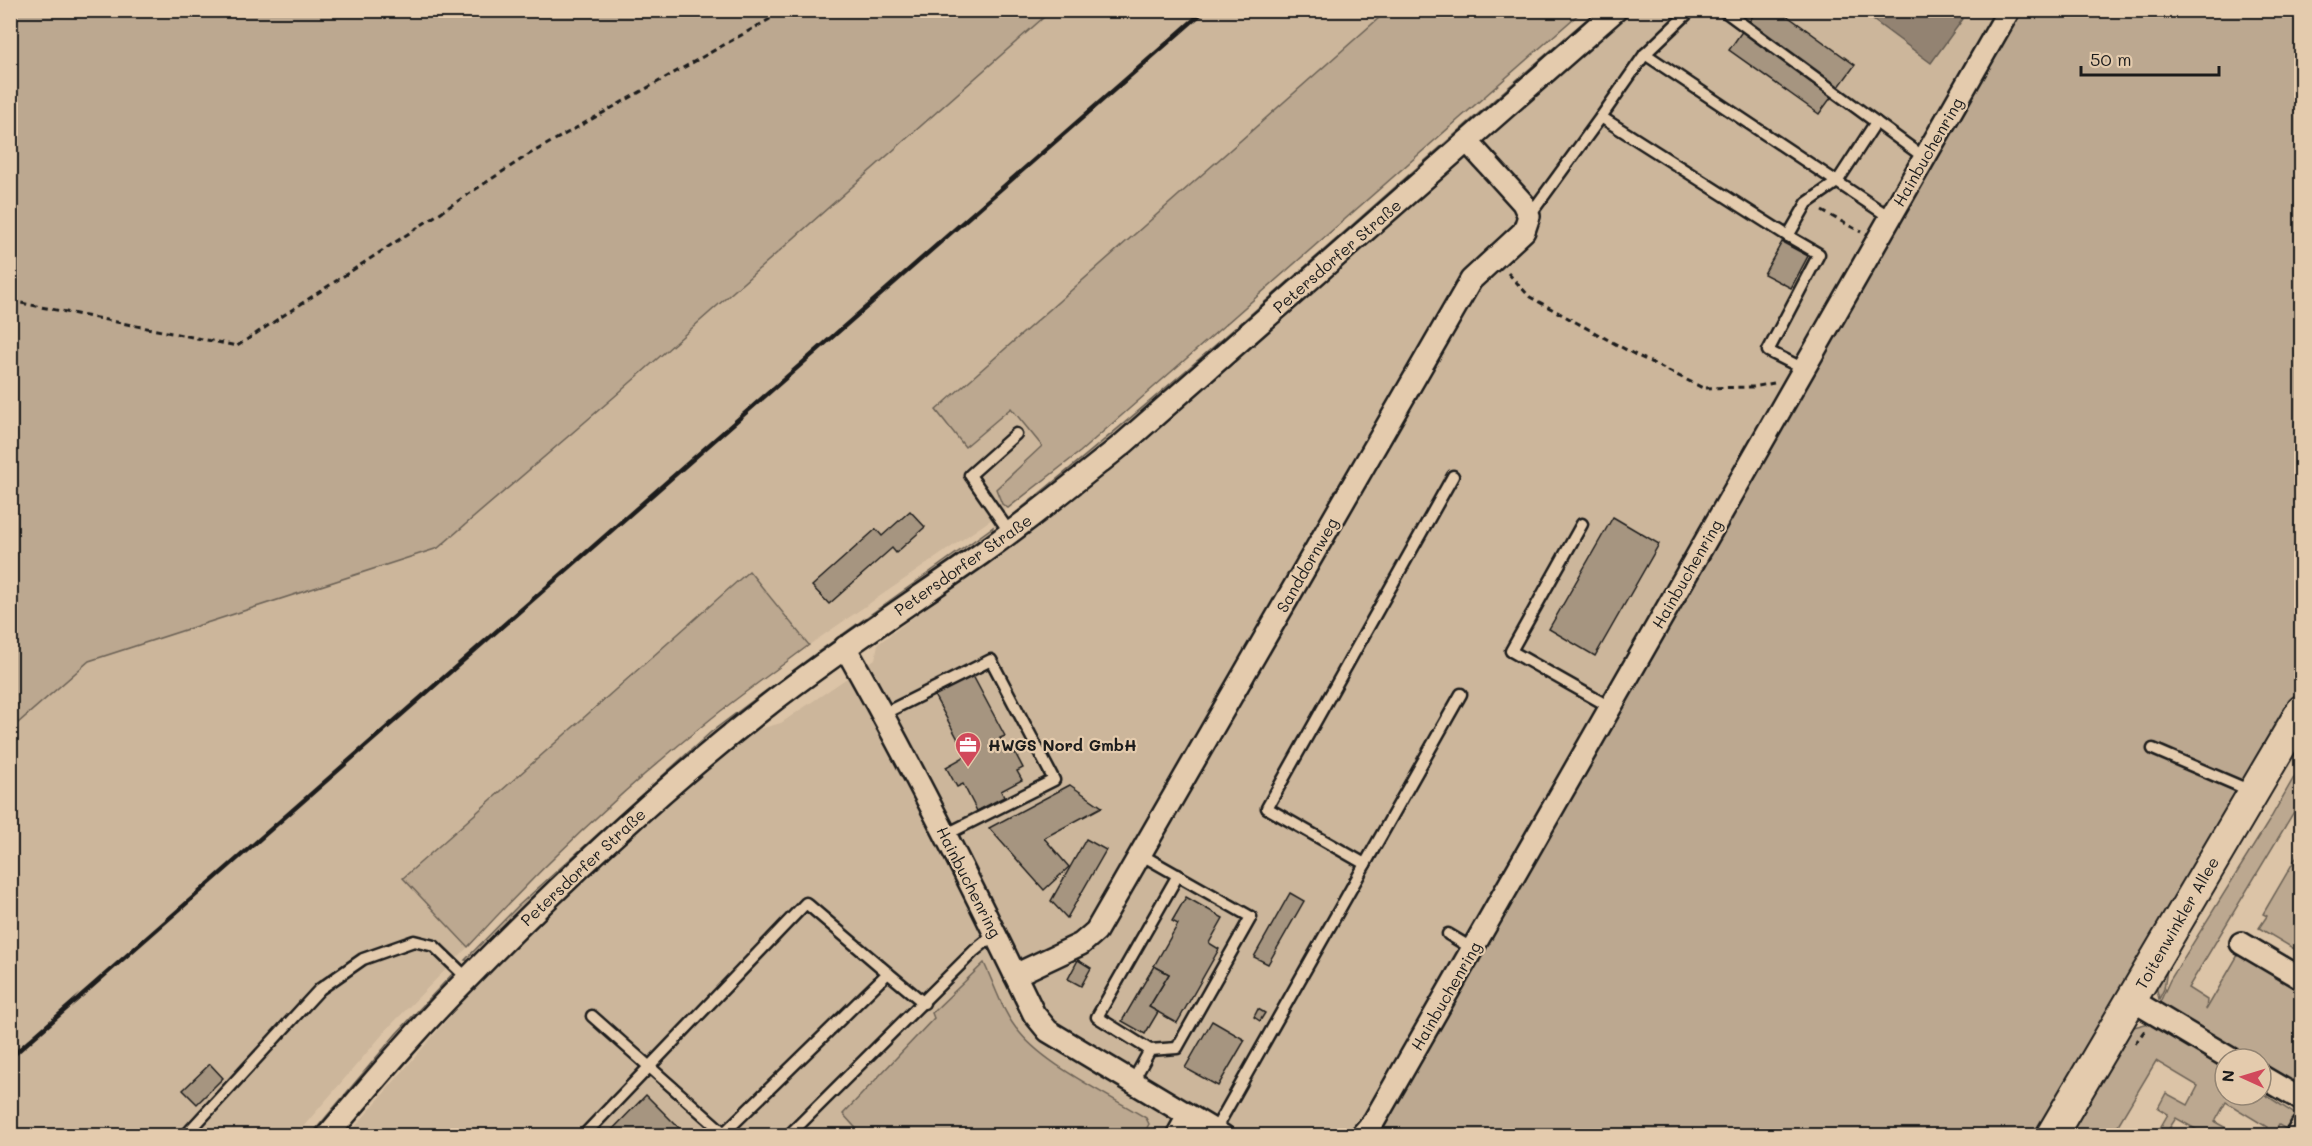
<svg xmlns="http://www.w3.org/2000/svg" width="2312" height="1146" viewBox="0 0 2312 1146" font-family="Mali,sans-serif">
	<style>
		.built { fill: #ccb69b }
		.green { fill: #bca890; stroke: #6c6256; stroke-width: 1.5 }
		.water { fill: #938372; stroke: #635a50; stroke-width: 1.5 }
		.building { fill: #a69580; stroke: #1c1c1c; stroke-width: 1.5 }
		.lines { fill: none; stroke-linecap: round; stroke-linejoin: round }
		.lane-casing { stroke: #1c1c1c; stroke-width: 15 }
		.street-casing { stroke: #1c1c1c; stroke-width: 26 }
		.secondary-casing { stroke: #1c1c1c; stroke-width: 34 }
		.path { stroke: #1c1c1c; stroke-width: 3; stroke-dasharray: 6 4.5; stroke-linecap: butt }
		.lane { stroke: #e4cbad; stroke-width: 10 }
		.street { stroke: #e4cbad; stroke-width: 21 }
		.secondary { stroke: #e4cbad; stroke-width: 30 }
		.rail { stroke: #1c1c1c; stroke-width: 4.5 }
		.labels { text-anchor: middle; stroke-width: 4.5; stroke-linejoin: round; paint-order: stroke }
		.street-label { font-size: 16px; fill: #1c1c1c; stroke: #e4cbad }
		.poi-label { font-size: 16px; font-weight: bold; fill: #1c1c1c; stroke: #e4cbad; text-anchor: start }
	</style>
	<rect width="100%" height="100%" fill="#dcc4a7"/>
	<filter id="ink" filterUnits="userSpaceOnUse"><feTurbulence type="fractalNoise" baseFrequency=".0167" numOctaves="2"/><feDisplacementMap in="SourceGraphic" scale="12" xChannelSelector="R" yChannelSelector="G"/><feConvolveMatrix kernelMatrix="1 2 1 2 8 2 1 2 1" color-interpolation-filters="sRGB"/></filter>
	<g filter="url(#ink)">
		<g class="built">
			<path d="M1051 11H1388L936 410 1011 408 1043 447 996 489 1002 504 1008 508 809 645 749 571 403 877 468 947 389 1027 296 1135H11L10 729 89 661 438 548 614 397Z"/>
			<path d="M1633 11H2019L1377 1135 347 1136 476 986 543 918 676 798 756 730 781 723 875 659 878 644 1112 466Z"/>
		</g>
		<g class="green">
			<path d="M11 10H1051V11L614 397 438 548 89 661 11 729Z"/>
			<path d="M1388 10 1582 11 1080 452 1008 508 1002 504 996 489 1042 446 1011 408 965 447 936 410Z"/>
			<path d="M1596 11H1602L1086 461 1023 513 1014 514C1214 353 1402 178 1596 11Z"/>
			<path d="M2019 11H2301V691L2041 1135 1377 1136Z"/>
			<path d="M993 527 991 535 471 961 465 960 518 906 711 732 815 654Z"/>
			<path d="M749 571 809 645C775 671 740 695 707 722 622 790 541 867 468 947L403 878Z"/>
			<path d="M2301 727V742L2167 970 2164 989 2159 999 2155 982Z"/>
			<path d="M2301 765V800L2188 988 2207 1000 2206 1010 2242 948 2301 983V1100L2261 1076V1059H2231L2155 1013 2170 980 2269 821Z"/>
			<path d="M2301 849 2302 953H2301L2259 928 2267 916 2263 914Z"/>
			<path d="M984 963C995 986 1003 1014 1020 1033 1047 1066 1108 1095 1146 1118L1149 1124 1143 1135H862L843 1114 934 1018 932 1013Z"/>
			<path d="M455 971 457 976 398 1039 315 1135 310 1136 396 1034Z"/>
			<path d="M2149 1023 2225 1069V1095H2261V1092L2301 1118 2296 1135 2279 1125 2273 1135H2263L2267 1127 2226 1102 2215 1122 2239 1135H2206L2176 1118 2165 1135H2156L2168 1114 2158 1108 2166 1093 2188 1105 2198 1086 2156 1061 2112 1135 2064 1136 2130 1028Z"/>
		</g>
		<path class="water" d="M1861 11H1952L1963 19 1931 63Z"/>
		<g class="building">
			<path d="M1757 10H1779L1855 65 1819 114 1729 50Z"/>
			<path d="M1782 242 1808 256 1791 288 1764 274Z"/>
			<path d="M910 511 925 527 896 553 892 548 829 604 812 586 876 529 882 536Z"/>
			<path d="M1613 517 1659 544 1595 656 1549 629Z"/>
			<path d="M972 674 1005 736 1000 738 1008 751 1013 749 1023 768 1017 771 1022 780 1001 791 1004 797 977 811 963 784 957 787 946 767 973 752 966 738 959 741 934 695Z"/>
			<path d="M1070 785 1102 807 1044 838 1069 867 1044 890 989 828Z"/>
			<path d="M1086 839 1106 850 1067 918 1051 901Z"/>
			<path d="M1290 893 1304 901 1268 964 1254 957Z"/>
			<path d="M1186 897 1223 918 1209 943 1219 949 1177 1023 1149 1007 1169 974 1154 966 1178 924 1172 921Z"/>
			<path d="M1078 960 1091 968 1081 986 1068 979Z"/>
			<path d="M1154 966 1169 974 1149 1007 1158 1012 1145 1034 1122 1021Z"/>
			<path d="M1258 1009 1265 1013 1260 1021 1254 1017Z"/>
			<path d="M1212 1021 1245 1040 1218 1086 1185 1068Z"/>
			<path d="M210 1064 223 1078 197 1104 183 1090Z"/>
			<path d="M646 1095 687 1136H606Z"/>
		</g>
		<g class="lines">
			<g class="lane-casing">
				<g id="lane">
					<path d="M1691 10 1645 54 1891 218"/>
					<path d="M1723 10 1925 158"/>
					<path d="M1645 54 1601 117 1788 236"/>
					<path d="M1529 216 1601 117"/>
					<path d="M1804 369 1768 351 1819 254 1788 236 1807 203 1837 182 1876 122"/>
					<path d="M1582 524 1511 651 1610 707"/>
					<path d="M1010 533 970 475 1016 434"/>
					<path d="M883 714 991 660 1054 780 945 835"/>
					<path d="M2153 749 2251 791"/>
					<path d="M1365 864 1267 808 1453 476"/>
					<path d="M1448 934 1473 949"/>
					<path d="M592 1016 724 1133"/>
					<path d="M1150 1050 1097 1017 1178 875"/>
					<path d="M1132 1083 1150 1050 1177 1048 1251 917 1140 854"/>
					<path d="M1215 1130 1461 694"/>
					<path d="M185 1136 320 989 363 959 414 941 434 946 467 978"/>
					<path d="M583 1136 806 903 888 973"/>
					<path d="M727 1136 724 1133 888 973 924 1003"/>
					<path d="M788 1136 974 951 995 934"/>
				</g>
			</g>
			<g class="street-casing">
				<g id="street">
					<path d="M845 647C913 767 974 890 1034 1014L1048 1031 1223 1136"/>
					<path d="M2241 943 2302 979"/>
					<path d="M1015 975 1081 944 1096 931 1471 280 1524 231 1529 216 1523 203 1467 141"/>
					<path d="M2132 1000 2231 1059"/>
					<path d="M2261 1076 2302 1100"/>
					<path d="M327 1136C373 1082 419 1027 469 977 563 881 662 788 768 705 837 651 910 604 981 554 1030 519 1077 481 1124 443L1616 10"/>
					<path d="M1177 1136 1188 1116"/>
					<path d="M1361 1136 1374 1121 2009 10"/>
					<path d="M2296 1136 2302 1126"/>
				</g>
			</g>
			<g class="secondary-casing">
				<path id="secondary" d="M2051 1136 2302 710"/>
			</g>
			<g class="path">
				<path d="M1822 211 1861 232"/>
				<path d="M1508 273 1530 297 1632 353 1703 388 1753 387 1774 383"/>
				<path d="M10 437 12 433 11 301 237 346 528 155 786 10"/>
				<path d="M2135 1044 2145 1030"/>
			</g>
			<use href="#lane" class="lane"/>
			<use href="#street" class="street"/>
			<use href="#secondary" class="secondary"/>
			<path class="rail" d="M10 1058 1205 10"/>
		</g>
	</g>
	<defs>
		<g id="office-pin" transform="scale(1.35)"><path d="M0 17L-7.5 6A9.5 9.5 0 1 1 7.5 6Z" fill="#d1495b" stroke="#e4cbad"/><path d="M-6-3h4V-5.5h4V-3h4V5H-6ZM-1-4.5V-3h2v-1.5ZM-6 0V1H6V0Z" fill="#fff"/></g>
	</defs>
	<g fill-rule="evenodd">
		<use href="#office-pin" x="968" y="745"/>
	</g>
	<g class="labels">
		<g class="street-label">
			<text transform="translate(1928 152) rotate(-60)" y="6">Hainbuchenring</text>
			<text transform="translate(1337 256) rotate(-41)" y="6">Petersdorfer Straße</text>
			<text transform="translate(963 565) rotate(-35)" y="6">Petersdorfer Straße</text>
			<text transform="translate(1307 565) rotate(-60)" y="6">Sanddornweg</text>
			<text transform="translate(1687 574) rotate(-60)" y="6">Hainbuchenring</text>
			<text transform="translate(583 867) rotate(-43)" y="6">Petersdorfer Straße</text>
			<text transform="translate(969 882) rotate(63)" y="6">Hainbuchenring</text>
			<text transform="translate(2177 923) rotate(-60)" y="6">Toitenwinkler Allee</text>
			<text transform="translate(1446 996) rotate(-60)" y="6">Hainbuchenring</text>
		</g>
		<g class="poi-label">
			<text x="988" y="751">HWGS Nord GmbH</text>
		</g>
	</g>
	<rect width="2312" height="1146" fill="none" stroke="#e4cbad" stroke-width="36"/>
	<rect x="18" y="18" width="2276" height="1110" fill="none" stroke="#1c1c1c" stroke-width="2" filter="url(#ink)"/>
	<g transform="translate(2243 1077) rotate(274)"><circle r="28" fill="#e4cbad" stroke="#948573" stroke-width="1.5"/>
	<path d="M0-4.5L10 22L0 15L-10 22Z" fill="#d1495b"/>
	<text y="-9" font-size="16" font-weight="bold" text-anchor="middle" fill="#1c1c1c">N</text>
	</g>
	<path d="M2081 66v9h138v-9" fill="none" stroke="#1c1c1c" stroke-width="3"/>
	<text x="2090" y="66" font-size="18" fill="#1c1c1c" stroke="#e4cbad" stroke-width="4.5" paint-order="stroke">50 m</text>
</svg>
